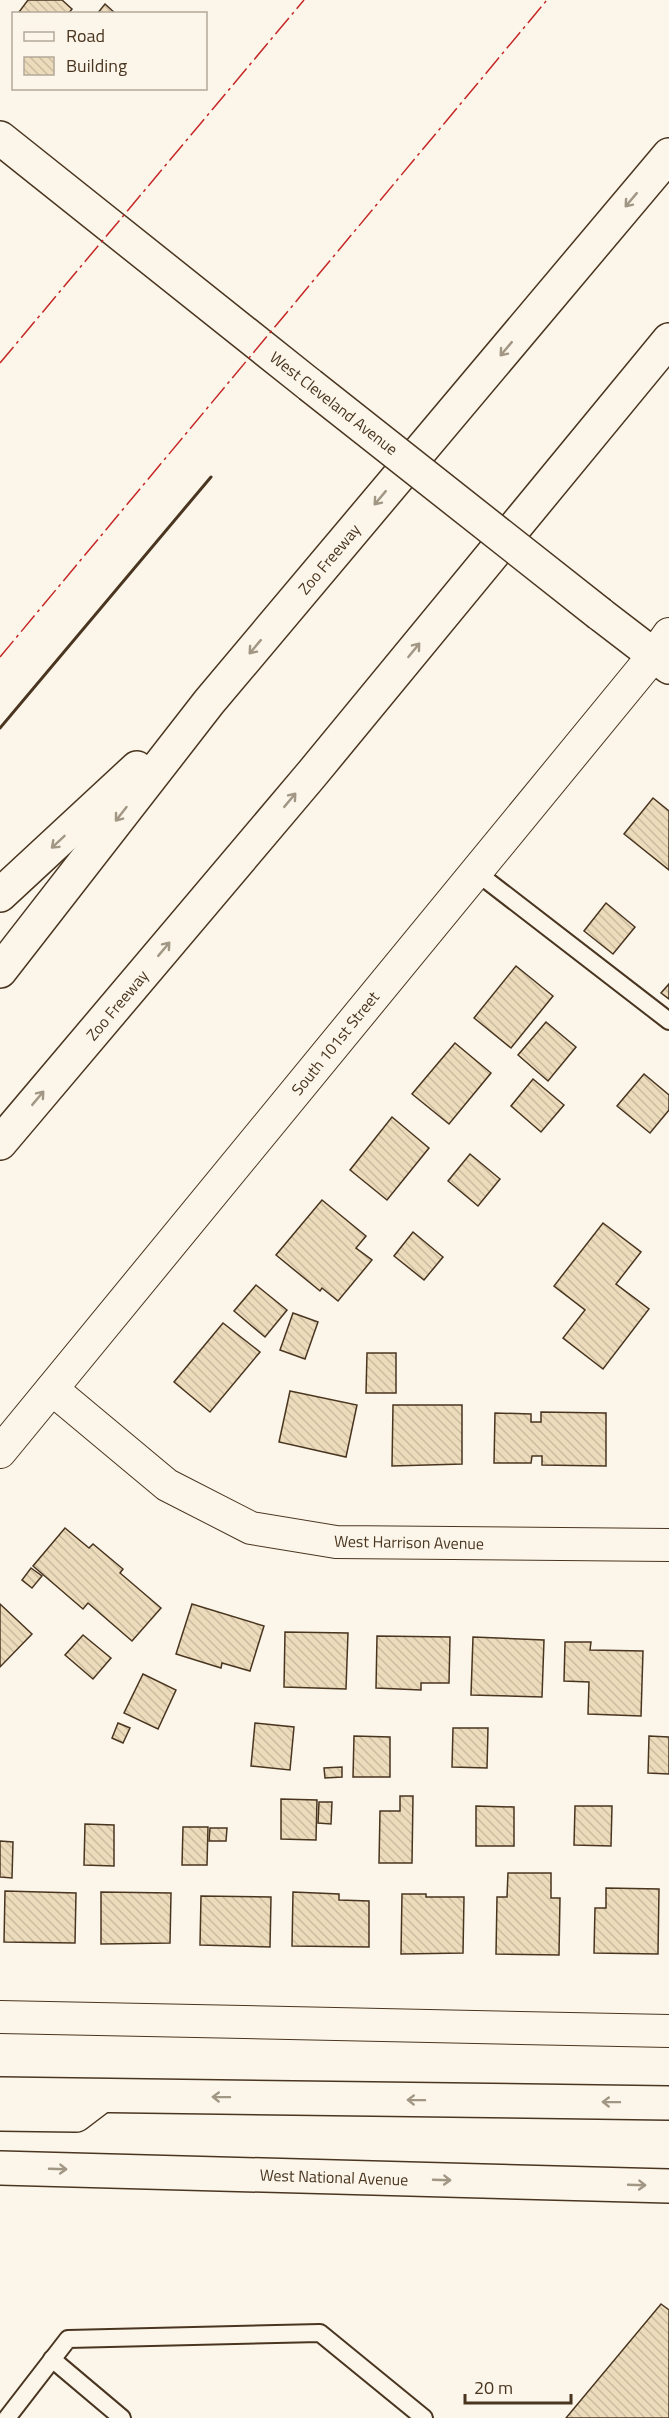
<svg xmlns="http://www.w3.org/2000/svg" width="669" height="2418" viewBox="0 0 669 2418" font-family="'Titillium Web',sans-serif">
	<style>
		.building { fill: url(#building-back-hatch); stroke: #4a3520; stroke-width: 1.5 }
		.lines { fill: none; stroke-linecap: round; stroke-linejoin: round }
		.lane-casing { stroke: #4a3520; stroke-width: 20 }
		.street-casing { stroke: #4a3520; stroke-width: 34 }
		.secondary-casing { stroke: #4a3520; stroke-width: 36 }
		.highway-casing { stroke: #4a3520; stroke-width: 36 }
		.lane { stroke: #fbf6e9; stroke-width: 16 }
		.street { stroke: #fbf6e9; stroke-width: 32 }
		.secondary { stroke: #fbf6e9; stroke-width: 33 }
		.highway { stroke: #fbf6e9; stroke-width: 33 }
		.secondary-bridge-casing { stroke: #4a3520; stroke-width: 36; stroke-linecap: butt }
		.secondary-bridge { stroke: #fbf6e9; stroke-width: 33 }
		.wall { stroke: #4a3520; stroke-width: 3 }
		.power { stroke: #c62828; stroke-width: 1.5; stroke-dasharray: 21 4.5 3 4.5; stroke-linecap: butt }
		.oneway { stroke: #a29684 }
		.labels { text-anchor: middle; stroke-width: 4.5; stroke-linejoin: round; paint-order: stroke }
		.street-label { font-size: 16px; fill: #4a3520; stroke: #fbf6e9 }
	</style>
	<defs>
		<pattern id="building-back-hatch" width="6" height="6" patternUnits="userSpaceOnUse" patternTransform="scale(1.5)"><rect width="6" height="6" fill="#ecdcbc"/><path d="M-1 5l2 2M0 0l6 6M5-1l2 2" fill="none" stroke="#ccbda1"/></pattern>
	</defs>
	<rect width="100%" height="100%" fill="#fbf6e9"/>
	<g class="building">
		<path d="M28 0H62L72 9 68 14H20L19 12Z"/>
		<path d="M105 4 116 14H97Z"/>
		<path d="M653 798 669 811V870L624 834Z"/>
		<path d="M606 903 635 927 613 954 584 931Z"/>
		<path d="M516 966 553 996 511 1048 474 1018Z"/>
		<path d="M669 984V999L661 993Z"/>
		<path d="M546 1022 576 1047 548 1081 518 1055Z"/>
		<path d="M455 1043 491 1073 449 1124 412 1094Z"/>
		<path d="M644 1074 669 1095V1110L650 1133 617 1106Z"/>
		<path d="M533 1079 564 1105 541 1132 511 1106Z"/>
		<path d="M392 1117 429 1148 387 1200 350 1170Z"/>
		<path d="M470 1154 500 1179 478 1206 448 1181Z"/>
		<path d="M322 1200 366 1236 356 1248 372 1260 338 1301 322 1288 320 1291 276 1255Z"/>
		<path d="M603 1223 641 1252 616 1284 649 1309 603 1369 563 1338 585 1310 554 1286Z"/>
		<path d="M413 1232 443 1257 424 1280 394 1256Z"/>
		<path d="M256 1285 287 1310 265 1337 234 1311Z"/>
		<path d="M293 1313 318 1322 305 1359 280 1350Z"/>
		<path d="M223 1323 260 1352 210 1412 174 1382Z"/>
		<path d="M367 1353H396V1393H366Z"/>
		<path d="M290 1391 357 1405 346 1457 279 1442Z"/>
		<path d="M393 1405H462V1464L392 1466Z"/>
		<path d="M541 1412 606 1413V1466L542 1465V1456H532L531 1463H494L495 1413 531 1414V1422H541Z"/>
		<path d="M65 1528 89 1548 93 1544 123 1569 120 1573 161 1608 132 1641 88 1603 83 1609 33 1566Z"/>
		<path d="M31 1568 42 1576 32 1588 22 1580Z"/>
		<path d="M0 1604 32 1634 0 1667Z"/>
		<path d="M192 1604 264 1626 250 1671 222 1663 221 1668 176 1654Z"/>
		<path d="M285 1632 348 1633 346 1689 284 1687Z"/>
		<path d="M83 1635 111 1658 93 1679 65 1655Z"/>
		<path d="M377 1636 450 1637 449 1683H421V1690L376 1688Z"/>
		<path d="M473 1637 544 1640 542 1697 471 1695Z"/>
		<path d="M565 1642H591L590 1650 643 1651 641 1716 588 1714 589 1682 564 1681Z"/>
		<path d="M143 1674 176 1690 158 1729 124 1713Z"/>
		<path d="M118 1723 130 1728 123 1743 112 1738Z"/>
		<path d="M255 1723 294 1727 290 1770 251 1766Z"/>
		<path d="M453 1728H488L487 1768 452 1767Z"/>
		<path d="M354 1736 390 1737V1777H353Z"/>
		<path d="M649 1736 669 1737V1774L648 1773Z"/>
		<path d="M342 1767V1777L325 1778 324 1768Z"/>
		<path d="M400 1796H413L412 1863H379L380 1811H400Z"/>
		<path d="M281 1799 317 1800 316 1840 281 1839Z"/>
		<path d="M319 1802H332L331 1824 318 1823Z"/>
		<path d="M476 1806 514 1807V1846H476Z"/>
		<path d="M575 1806H612L611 1846 574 1845Z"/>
		<path d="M85 1824 114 1825V1866L84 1865Z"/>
		<path d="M183 1827H208L207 1865H182Z"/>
		<path d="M210 1828H227L226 1841H209Z"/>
		<path d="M0 1841 13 1842 12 1878 0 1877Z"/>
		<path d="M508 1873H551V1898H560L559 1955 496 1954 497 1897H507Z"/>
		<path d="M606 1888 659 1889 658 1954 594 1953 595 1908H606Z"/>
		<path d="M5 1891 76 1893 75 1943 4 1942Z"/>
		<path d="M101 1892 171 1893 170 1943 101 1944Z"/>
		<path d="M293 1892 339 1894V1900L369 1901V1947L292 1946Z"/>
		<path d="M402 1894H426V1897H464L463 1953 401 1954Z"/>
		<path d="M201 1896 271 1897 270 1947 200 1945Z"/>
		<path d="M661 2304 669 2310V2418H566Z"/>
	</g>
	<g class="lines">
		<g class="lane-casing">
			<g id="lane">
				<path d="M476 872 669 1021"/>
				<path d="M52 2359 122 2418"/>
				<path d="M7 2418 68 2339 320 2333 424 2418"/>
			</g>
		</g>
		<g class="street-casing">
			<g id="street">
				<path d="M52 1389 167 1485 251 1528 336 1542 669 1545"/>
				<path d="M0 1452 654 655 669 634"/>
				<path d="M0 2017 669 2031"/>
			</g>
		</g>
		<g class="secondary-casing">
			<g id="secondary">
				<path d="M0 138 310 385"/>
				<path d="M600 614 669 667"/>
				<path d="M0 2094 669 2103"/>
				<path d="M0 2168 669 2186"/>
			</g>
		</g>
		<g class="highway-casing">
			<g id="highway">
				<path d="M0 895 137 768"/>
				<path d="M0 971 209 702 669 155"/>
				<path d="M0 1143 311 775 669 340"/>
				<path d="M0 2114 76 2115 101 2096"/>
			</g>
		</g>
		<use href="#lane" class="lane"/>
		<use href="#street" class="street"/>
		<use href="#secondary" class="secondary"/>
		<use href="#highway" class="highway"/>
		<g class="secondary-bridge-casing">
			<path id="secondary-bridge" d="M310 385 600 614"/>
		</g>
		<use href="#secondary-bridge" class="secondary-bridge"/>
		<path class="wall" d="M0 728 211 477"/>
		<g class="power">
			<path d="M0 363 304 0"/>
			<path d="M0 657 547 0"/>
		</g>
	</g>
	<defs><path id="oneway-shaft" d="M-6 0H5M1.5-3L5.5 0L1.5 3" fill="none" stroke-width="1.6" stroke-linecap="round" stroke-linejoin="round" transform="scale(1.5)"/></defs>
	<g class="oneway">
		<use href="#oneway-shaft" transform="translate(631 200) rotate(130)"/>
		<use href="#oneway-shaft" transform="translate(506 349) rotate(130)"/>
		<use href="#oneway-shaft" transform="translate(380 498) rotate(130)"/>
		<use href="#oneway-shaft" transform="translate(255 647) rotate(130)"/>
		<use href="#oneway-shaft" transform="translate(414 650) rotate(-51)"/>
		<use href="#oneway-shaft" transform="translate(290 800) rotate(-50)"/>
		<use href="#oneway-shaft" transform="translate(121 814) rotate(128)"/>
		<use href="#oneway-shaft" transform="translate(58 842) rotate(137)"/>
		<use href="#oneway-shaft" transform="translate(164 949) rotate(-50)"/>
		<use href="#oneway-shaft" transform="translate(38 1098) rotate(-50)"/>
		<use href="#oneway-shaft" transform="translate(221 2097) rotate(-179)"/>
		<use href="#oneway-shaft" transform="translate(416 2100) rotate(-179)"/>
		<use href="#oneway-shaft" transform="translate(611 2102) rotate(-179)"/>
		<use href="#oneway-shaft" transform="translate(58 2169) rotate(2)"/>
		<use href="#oneway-shaft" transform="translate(442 2180) rotate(2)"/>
		<use href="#oneway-shaft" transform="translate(637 2185) rotate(2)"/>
	</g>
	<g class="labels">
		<g class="street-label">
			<text transform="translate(334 403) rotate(38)" y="6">West Cleveland Avenue</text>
			<text transform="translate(329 559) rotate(-50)" y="6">Zoo Freeway</text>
			<text transform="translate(117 1005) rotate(-50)" y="6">Zoo Freeway</text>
			<text transform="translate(335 1043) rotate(-51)" y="6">South 101st Street</text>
			<text transform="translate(409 1542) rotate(1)" y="6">West Harrison Avenue</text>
			<text transform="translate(334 2177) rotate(2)" y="6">West National Avenue</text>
		</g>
	</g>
	<rect x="12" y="12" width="195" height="78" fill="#fbf6e9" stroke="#b4a999" stroke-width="1.5"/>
	<rect x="24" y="32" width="30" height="9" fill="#fbf6e9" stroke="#b4a999" stroke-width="1.5"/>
	<text x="66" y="42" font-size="18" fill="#4a3520">Road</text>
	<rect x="24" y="57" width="30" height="18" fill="url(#building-back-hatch)" stroke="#b4a999" stroke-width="1.5"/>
	<text x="66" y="72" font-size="18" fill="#4a3520">Building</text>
	<path d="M465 2394v9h106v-9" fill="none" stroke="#4a3520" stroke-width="3"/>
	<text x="474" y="2394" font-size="18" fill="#4a3520" stroke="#fbf6e9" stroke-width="4.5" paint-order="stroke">20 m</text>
</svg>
